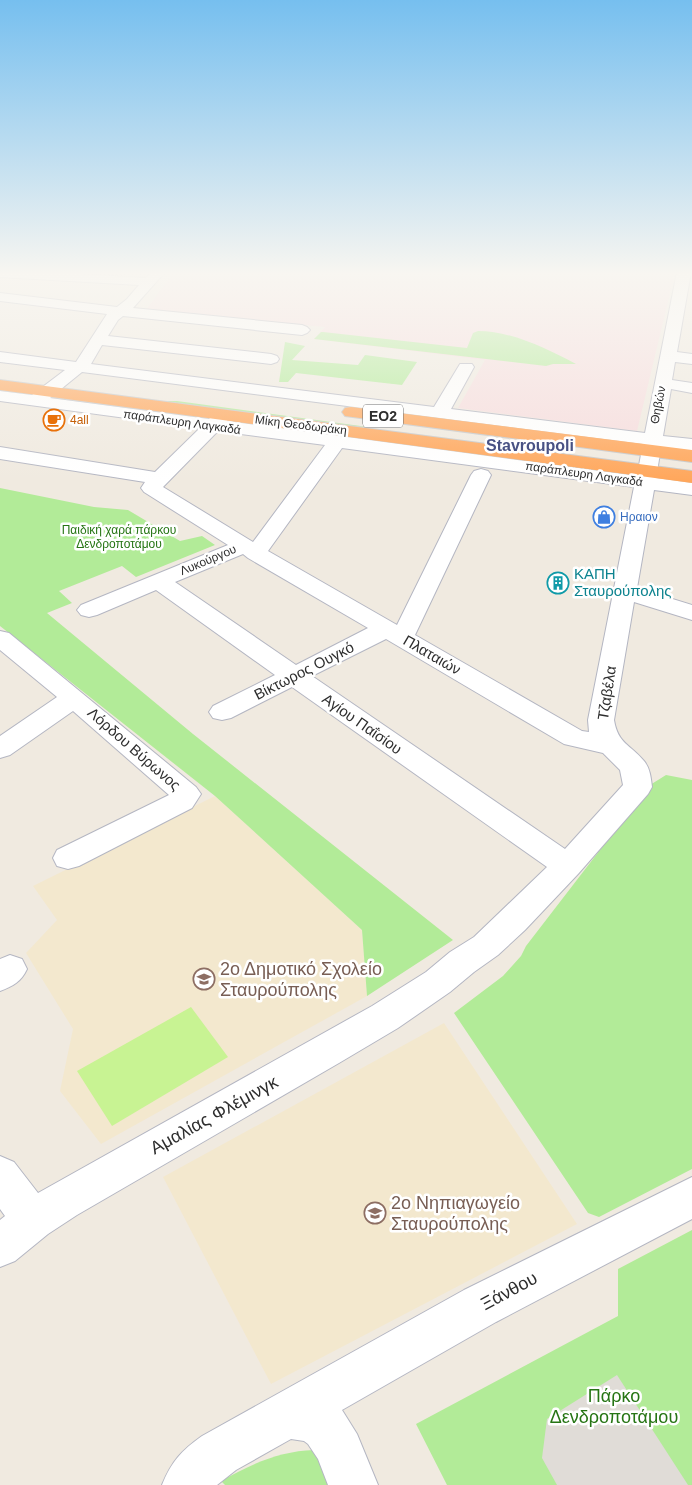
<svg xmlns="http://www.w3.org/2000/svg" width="692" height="1485" viewBox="0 0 692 1485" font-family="Arial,sans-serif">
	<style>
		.education { fill: #f3e8ce }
		.medical { fill: #f7ddde }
		.green { fill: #b2eb98 }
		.pitch { fill: #c8f393 }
		.plaza { fill: #e0dcd7 }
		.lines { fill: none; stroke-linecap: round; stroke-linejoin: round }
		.minor-casing { stroke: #b4b6c2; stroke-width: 2 }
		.highway-casing { stroke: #c9c9c9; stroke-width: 2 }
		.minor { fill: #fff; fill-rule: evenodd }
		.highway { fill: #ffa75c; fill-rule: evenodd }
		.labels { text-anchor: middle; stroke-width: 5; stroke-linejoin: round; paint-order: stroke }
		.far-street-label { font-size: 12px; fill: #2e2e2e; stroke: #fff }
		.far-food-label { font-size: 12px; fill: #c56008; stroke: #fff; text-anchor: start }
		.far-shop-label { font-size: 12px; fill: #366cbe; stroke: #fff; text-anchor: start }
		.far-park-label { font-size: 12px; fill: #267514; stroke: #fff }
		.shield { fill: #fff; stroke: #6d6d6d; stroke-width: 1 }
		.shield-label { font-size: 14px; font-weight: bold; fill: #2e2e2e }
		.culture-label { font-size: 15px; fill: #0d838f; stroke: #fff; text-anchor: start }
		.street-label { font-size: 15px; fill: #2e2e2e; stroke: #fff }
		.far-district-label { font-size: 16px; font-weight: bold; fill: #495284; stroke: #fff }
		.near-education-label { font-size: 18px; fill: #785e54; stroke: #fff; text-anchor: start }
		.near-street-label { font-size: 18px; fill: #2e2e2e; stroke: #fff }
		.near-park-label { font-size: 18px; fill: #267514; stroke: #fff }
	</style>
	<rect width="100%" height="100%" fill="#f0eae0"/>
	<g class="education">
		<path d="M215 796 362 930 367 996 101 1144 60 1091 73 1029 26 953 57 920 33 886Z"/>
		<path d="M444 1023 577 1224 271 1384 163 1177Z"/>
	</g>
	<path class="medical" d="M174 272H675L637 431 458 408 485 360 314 339 325 327 146 310Z"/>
	<g class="green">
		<path d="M478 331C512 331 547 349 576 364H553L546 366 314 339 321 332H323L467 348 473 333Z"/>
		<path d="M285 342 305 346 292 360 358 365 365 355 417 362 402 385 296 373 288 382H279Z"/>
		<path d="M162 401H177L368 427 344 426Z"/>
		<path d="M0 488 94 507 128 510 180 541 202 536 215 545 136 577 122 566 59 591 72 603 47 613 193 734 453 940 367 996 362 930 215 796 0 626Z"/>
		<path d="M666 775 692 780V1169L599 1217 588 1213 454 1013 503 976 521 956 526 946 650 785Z"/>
		<path d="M692 1230V1485H447L416 1424 618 1316V1269Z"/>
		<path d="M314 1450 342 1485H225L221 1481C251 1464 280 1451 314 1450Z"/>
	</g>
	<path class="pitch" d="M191 1007 228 1057 112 1126 77 1071Z"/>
	<path class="plaza" d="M617 1375 688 1485H557L542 1458 547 1419Z"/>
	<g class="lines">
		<g class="minor-casing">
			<g id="minor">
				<path d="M0 272H47L146 278 151 272H165L133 308 302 325 307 327 310 330 307 333 302 335 123 316 118 320 108 336 271 354 277 356 279 359 277 362 271 364 102 345 91 364 434 407 460 364H472L474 367 451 409 645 433 677 272H691L677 352 692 354V364L675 362 672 380 692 383V393L671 389 663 436 692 439V451L661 447 656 478 692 483V495L654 490 637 588 692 605V620L634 602 614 720C618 744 630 744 644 761 650 768 651 778 652 787L648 794 578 874 525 930 498 955 474 972 450 992 398 1028 339 1063 77 1215 48 1234 15 1261 0 1267V1220L5 1216 0 1209V1156L14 1162 38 1193 372 1006 426 972 450 952 474 937 547 867 292 687 231 718 222 720 213 718 209 712 213 706 275 675 156 590 97 615 89 617 81 615 77 610 81 605 228 545 144 492 141 488 145 482 0 459V447L155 472 200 428 0 401V391L32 395 65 370 0 362V352L76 362 107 314 0 301V293L117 307 127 299 139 285 0 277ZM82 372 643 444 637 476 227 421 231 416 228 412C219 410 216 412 209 419L50 398ZM218 431 325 445 253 542 163 487ZM342 448 634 487 588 720 589 732 582 731 415 635 491 475 488 471 481 469 474 471 471 475 397 625 268 551ZM243 554 248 558 368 628 296 665 175 582ZM386 639 564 744 603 753 620 770 623 785 565 849 312 676Z"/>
				<path d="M0 631 9 633 196 787 201 794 192 808 79 866 68 869 57 866 53 858 57 850 169 795 73 711 10 755 0 758V736L57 697 0 650Z"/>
				<path d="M10 955 22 959 27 969C21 982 13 986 0 991V959Z"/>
				<path d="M692 1177V1219L496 1322 342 1410 357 1434 378 1485H328L318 1459 308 1444 304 1441 291 1439 236 1470 217 1485H162C172 1461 181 1451 202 1436L464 1290Z"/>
			</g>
		</g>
		<g class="highway-casing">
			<g id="highway">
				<path d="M0 380 692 471V483L0 390Z"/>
				<path d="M351 407 692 450V462L345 416 342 412 345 408Z"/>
			</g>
		</g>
		<use href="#minor" class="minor"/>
		<use href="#highway" class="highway"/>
	</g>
	<linearGradient id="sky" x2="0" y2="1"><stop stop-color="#76bfef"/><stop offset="0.57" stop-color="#f8f6f1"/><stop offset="1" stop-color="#f8f6f1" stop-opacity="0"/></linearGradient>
	<rect width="692" height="480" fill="url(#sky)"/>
	<defs>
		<g id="cafe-ring" transform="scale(1.125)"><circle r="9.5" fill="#fff" stroke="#e8710a" stroke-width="1.5"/><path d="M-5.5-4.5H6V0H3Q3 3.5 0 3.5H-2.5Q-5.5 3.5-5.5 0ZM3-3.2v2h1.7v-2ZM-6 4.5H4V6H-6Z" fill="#e8710a"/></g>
		<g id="shop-ring" transform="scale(1.125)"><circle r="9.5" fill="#fff" stroke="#3f7fe0" stroke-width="1.5"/><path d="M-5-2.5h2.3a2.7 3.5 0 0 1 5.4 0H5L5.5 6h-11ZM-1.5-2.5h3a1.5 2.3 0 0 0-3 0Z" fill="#3f7fe0"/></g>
		<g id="building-ring" transform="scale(1.125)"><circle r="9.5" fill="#fff" stroke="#0f9aa8" stroke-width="1.5"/><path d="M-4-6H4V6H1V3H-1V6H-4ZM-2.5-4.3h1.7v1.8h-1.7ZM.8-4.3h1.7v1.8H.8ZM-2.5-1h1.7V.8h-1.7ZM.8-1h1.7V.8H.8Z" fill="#0f9aa8"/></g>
		<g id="school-ring" transform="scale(1.125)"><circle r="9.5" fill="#fff" stroke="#8d6e63" stroke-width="1.5"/><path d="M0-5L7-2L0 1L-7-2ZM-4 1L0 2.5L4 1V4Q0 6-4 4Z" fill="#8d6e63"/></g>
	</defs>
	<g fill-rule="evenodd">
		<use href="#cafe-ring" x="54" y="420"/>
		<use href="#shop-ring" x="604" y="517"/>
		<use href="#building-ring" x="558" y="583"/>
		<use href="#school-ring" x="204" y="979"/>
		<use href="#school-ring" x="375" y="1213"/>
	</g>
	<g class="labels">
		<g class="far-street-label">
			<text transform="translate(658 405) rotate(-79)" y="4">Θηβών</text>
			<text transform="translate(182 422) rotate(8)" y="4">παράπλευρη Λαγκαδά</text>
			<text transform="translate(301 425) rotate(7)" y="4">Μίκη Θεοδωράκη</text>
			<text transform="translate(584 474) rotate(8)" y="4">παράπλευρη Λαγκαδά</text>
			<text transform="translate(208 560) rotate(-23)" y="4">Λυκούργου</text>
		</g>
		<g class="far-food-label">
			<text x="70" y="424">4all</text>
		</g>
		<g class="far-shop-label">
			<text x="620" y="521">Ηραιον</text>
		</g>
		<g class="far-park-label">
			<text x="119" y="534">Παιδική χαρά πάρκου<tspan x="119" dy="14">Δενδροποτάμου</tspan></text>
		</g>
		<rect class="shield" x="363" y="404.5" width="40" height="23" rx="4"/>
		<g class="shield-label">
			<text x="383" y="421">ΕΟ2</text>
		</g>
		<g class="culture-label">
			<text x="574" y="579">ΚΑΠΗ<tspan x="574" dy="17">Σταυρούπολης</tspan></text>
		</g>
		<g class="street-label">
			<text transform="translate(432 655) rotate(30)" y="5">Πλαταιών</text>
			<text transform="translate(304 671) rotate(-27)" y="5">Βίκτωρος Ουγκό</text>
			<text transform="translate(607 693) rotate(-81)" y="5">Τζαβέλα</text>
			<text transform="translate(362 724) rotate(35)" y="5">Αγίου Παΐσίου</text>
			<text transform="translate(134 749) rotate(41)" y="5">Λόρδου Βύρωνος</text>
		</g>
		<g class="far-district-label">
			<text x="530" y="451">Stavroupoli</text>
		</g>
		<g class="near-education-label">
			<text x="220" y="975">2ο Δημοτικό Σχολείο<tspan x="220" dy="21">Σταυρούπολης</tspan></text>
			<text x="391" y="1209">2ο Νηπιαγωγείο<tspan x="391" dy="21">Σταυρούπολης</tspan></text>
		</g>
		<g class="near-street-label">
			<text transform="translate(214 1115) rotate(-29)" y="6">Αμαλίας Φλέμινγκ</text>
			<text transform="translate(509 1291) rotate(-28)" y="6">Ξάνθου</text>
		</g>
		<g class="near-park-label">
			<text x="614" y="1402">Πάρκο<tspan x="614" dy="21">Δενδροποτάμου</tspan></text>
		</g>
	</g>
</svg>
